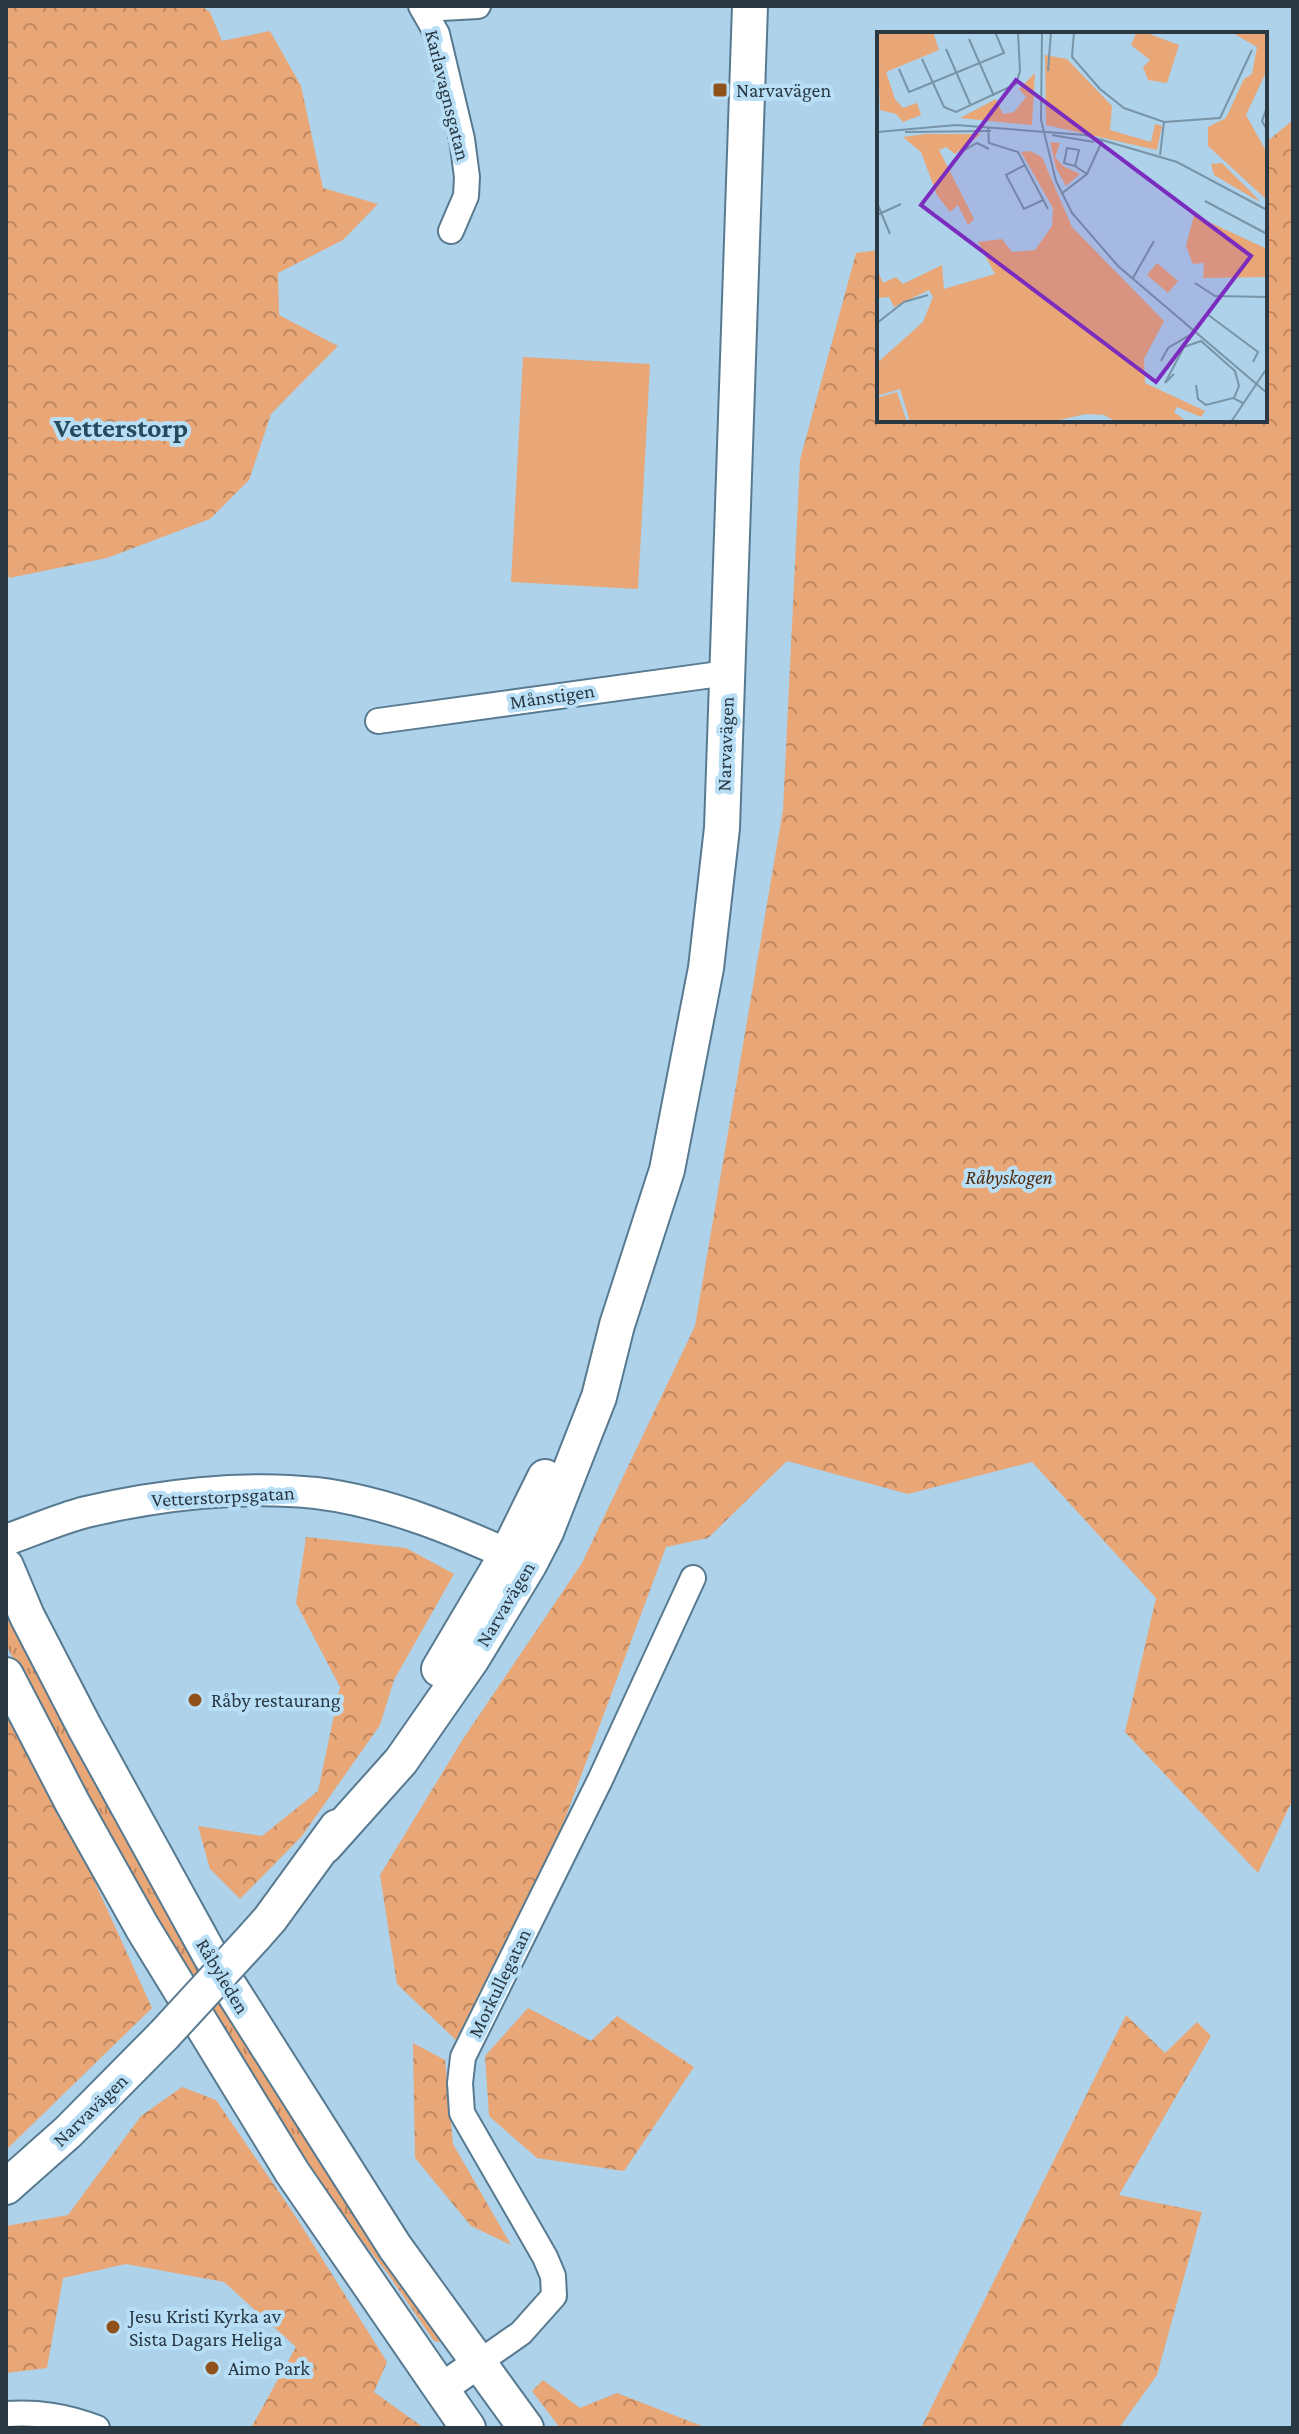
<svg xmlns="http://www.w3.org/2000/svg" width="1299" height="2434" viewBox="0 0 1299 2434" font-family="'Crimson Pro',serif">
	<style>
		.grass { fill: url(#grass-tufts) }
		.forest { fill: url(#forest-crowns) }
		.park { fill: #e9a676 }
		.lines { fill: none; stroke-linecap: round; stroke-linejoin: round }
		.minor-casing { stroke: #577a90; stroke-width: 28 }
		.tertiary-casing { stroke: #577a90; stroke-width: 34 }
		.secondary-casing { stroke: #577a90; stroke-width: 38 }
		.minor { stroke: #fff; stroke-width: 24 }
		.tertiary { stroke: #fff; stroke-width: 30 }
		.secondary { stroke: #fff; stroke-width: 34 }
		.secondary-bridge-casing { stroke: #577a90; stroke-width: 38; stroke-linecap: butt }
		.secondary-bridge { stroke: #fff; stroke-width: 34 }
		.poi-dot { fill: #91511b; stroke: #b9dff7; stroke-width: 3 }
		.labels { text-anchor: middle; stroke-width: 8; stroke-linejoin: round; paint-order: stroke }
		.poi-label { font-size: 20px; fill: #293842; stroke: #b9dff7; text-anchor: start }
		.street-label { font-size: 20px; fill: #293842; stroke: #b9dff7 }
		.park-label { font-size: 20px; font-style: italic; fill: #4f2c10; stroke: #b9dff7 }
		.district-label { font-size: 28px; font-weight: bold; fill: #27495d; stroke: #b9dff7 }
		.inset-road { fill: none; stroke: #7894a7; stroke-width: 2 }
		.view { fill: #7b2cbf; fill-opacity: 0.15; stroke: #7b2cbf; stroke-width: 4 }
		.inset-edge { fill: none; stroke: #293842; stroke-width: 4 }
	</style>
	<defs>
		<pattern id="grass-tufts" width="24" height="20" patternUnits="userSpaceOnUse" patternTransform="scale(2)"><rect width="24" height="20" fill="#e9a676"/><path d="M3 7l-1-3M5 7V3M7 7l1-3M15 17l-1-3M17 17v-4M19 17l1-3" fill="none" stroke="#bd8862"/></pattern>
		<pattern id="forest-crowns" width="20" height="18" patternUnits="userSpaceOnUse" patternTransform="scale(2)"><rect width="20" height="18" fill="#e9a676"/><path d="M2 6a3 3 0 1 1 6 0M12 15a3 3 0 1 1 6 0" fill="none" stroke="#bd8862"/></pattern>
	</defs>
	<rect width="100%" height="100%" fill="#add2ea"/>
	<path class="grass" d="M6 1607 445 2335 441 2342 434 2341 388 2274 318 2184 188 1982 20 1673 6 1644Z"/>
	<g class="forest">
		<path d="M6 6H201L210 12 222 41 270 31 301 86 323 188 378 204 343 240 278 273 279 315 338 346 271 414 249 480 210 519 107 558 9 578 6 563Z"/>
		<path d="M1293 120V1799L1258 1873 1125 1732 1156 1598 1032 1462 908 1494 787 1461 708 1538 666 1547 556 1843 456 2040 397 1984 380 1875 463 1739 582 1563 695 1326 783 810 800 460 856 253 879 250V420H1265V143Z"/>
		<path d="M306 1537 406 1548 454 1574 394 1680 380 1725 302 1836 240 1899 210 1869 198 1826 262 1836 318 1791 340 1687 296 1603Z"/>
		<path d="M6 1687 152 2008 6 2150Z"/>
		<path d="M528 2008 591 2041 617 2016 694 2067 624 2171 537 2158 489 2116 485 2056Z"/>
		<path d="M1126 2015 1165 2053 1197 2022 1211 2036 1119 2195 1202 2212 1157 2375 1119 2428H921Z"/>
		<path d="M413 2043 445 2060 453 2144 511 2245 471 2226 415 2158Z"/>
		<path d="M182 2087 216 2100 296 2217 387 2362 374 2392 424 2428H251L296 2347 224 2282 126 2264 63 2278 47 2368 6 2373V2226L68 2215 141 2116Z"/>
		<path d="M543 2380 580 2408 617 2393 707 2428H560L532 2391Z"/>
	</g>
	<path class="park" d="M523 357 650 364 638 589 511 582Z"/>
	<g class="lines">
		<g class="minor-casing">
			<g id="minor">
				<path d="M421 6 437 34 462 139 467 177 466 196 451 231"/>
				<path d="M423 9 478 6"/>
				<path d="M378 721 727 673"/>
				<path d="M478 2363 521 2333 554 2296 553 2276 545 2257 462 2113 460 2083 463 2057 600 1780 693 1578"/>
				<path d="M6 2414C39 2412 66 2416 97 2428"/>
			</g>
		</g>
		<g class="tertiary-casing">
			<g id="tertiary">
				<path d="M6 1540C32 1531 59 1519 86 1512 158 1495 242 1485 316 1493 390 1502 462 1533 529 1564"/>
				<path d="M441 2389 478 2363"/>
			</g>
		</g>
		<g class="secondary-casing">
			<g id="secondary">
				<path d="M6 1566 27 1616 85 1728 211 1957 395 2247 526 2428"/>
				<path d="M439 1669 507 1554 545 1477"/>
				<path d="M6 1675 73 1804 142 1927 292 2172 468 2428"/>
				<path d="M325 1846 401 1761 472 1659 529 1565 546 1532 599 1397 617 1325 667 1170 706 968 722 828 750 6"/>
				<path d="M255 1936 270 1919 337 1827"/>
				<path d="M6 2187 68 2132 164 2035"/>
			</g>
		</g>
		<use href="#minor" class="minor"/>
		<use href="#tertiary" class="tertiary"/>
		<use href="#secondary" class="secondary"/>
		<g class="secondary-bridge-casing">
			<path id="secondary-bridge" d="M164 2035 255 1936"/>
		</g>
		<use href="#secondary-bridge" class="secondary-bridge"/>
	</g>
	<g class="poi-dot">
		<rect x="712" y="82" width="16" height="16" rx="4"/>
		<circle cx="195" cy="1700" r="8"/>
		<circle cx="113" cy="2327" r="8"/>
		<circle cx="212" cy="2368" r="8"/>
	</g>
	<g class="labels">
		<g class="poi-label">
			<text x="736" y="97">Narvavägen</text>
			<text x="211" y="1707">Råby restaurang</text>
			<text x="129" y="2323">Jesu Kristi Kyrka av<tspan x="129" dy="23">Sista Dagars Heliga</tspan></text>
			<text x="228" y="2375">Aimo Park</text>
		</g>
		<g class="street-label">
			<text transform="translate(448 95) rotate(76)" y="7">Karlavagnsgatan</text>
			<text transform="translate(552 696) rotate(-8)" y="7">Månstigen</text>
			<text transform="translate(725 744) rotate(-88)" y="7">Narvavägen</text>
			<text transform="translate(223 1496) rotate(-3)" y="7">Vetterstorpsgatan</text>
			<text transform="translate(505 1604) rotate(-59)" y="7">Narvavägen</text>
			<text transform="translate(223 1976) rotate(59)" y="7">Råbyleden</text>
			<text transform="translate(499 1983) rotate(-64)" y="7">Morkullegatan</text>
			<text transform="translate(90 2110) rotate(-44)" y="7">Narvavägen</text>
		</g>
		<g class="park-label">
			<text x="1009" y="1184">Råbyskogen</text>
		</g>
		<g class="district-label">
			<text x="121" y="437">Vetterstorp</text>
		</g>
	</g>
	<g transform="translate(877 32)">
		<rect width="390" height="390" fill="#add2ea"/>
		<path d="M345 131 375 161 383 170 337 143 334 132Z" fill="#e9a676"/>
		<path d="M0 0H56L62 18 9 40 18 67 26 76 40 71 44 83 26 90 19 82 3 78ZM267 0 302 13 290 51 271 48 266 35 273 28 254 13 259 1ZM354 0H390V38L369 83 390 121V168L331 114V95L349 86 367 47 375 42 380 15ZM168 23 190 27 235 74 233 98 274 110 278 92 285 94 280 118 169 93ZM158 41 155 93 83 86 119 67 126 82 137 80 149 65 142 57ZM49 102H104L78 122 69 115 62 118 97 187 91 193 81 173 73 180 60 163 44 120 26 105ZM173 110 183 111 178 125 186 134 203 142 189 154 179 136ZM153 119 165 125 195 195 287 289 267 327 268 351 328 379 324 385 300 375 297 380 310 390H240L227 383 209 382 173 390H33L23 357 0 364V331L46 290 56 265 52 258 17 275 12 265 0 266V237L6 251 19 245 26 252 65 233 67 257 118 242 101 210 125 207 135 220 158 218 175 194 176 176 144 120ZM317 183 390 217V245L326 246 327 231 316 232 309 214Z" fill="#e9a676"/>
		<path d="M280 231 301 249 291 261 270 243ZM20 360 30 390H0V366Z" fill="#e9a676"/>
		<path class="inset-road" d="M165 0 164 88 179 149 195 181 241 234 390 361M197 0 195 25 223 57 247 76 287 90 343 86 375 18M92 7 117 64M69 17 94 74M45 27 67 75 79 80 139 52 143 39 141 0M22 37 32 60 42 56 127 21 118 0M171 39 174 0M390 75 385 89 390 98M111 95 112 111 141 120 171 177M0 100 79 93 208 103 300 130 390 178M28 100 114 99M175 103 217 110M82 121 100 111 112 117M283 123 287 90M148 133 129 143 147 177 166 168M198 134 187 131 190 116 202 118 198 134 210 142M184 162 210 142 226 107M328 169 390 202M0 171 13 202M0 183 24 172M256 246 277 209M318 251 338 264 390 265M330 282 381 320 376 330M0 291 27 270 51 263M284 329 291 316 316 301 342 265M297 342 288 351 307 315 324 309 358 339 362 354 357 366M319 353 321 367 329 373 356 366 366 371M354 390 390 336"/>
		<path class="view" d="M139 48 374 224 279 350 44 173Z"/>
		<rect width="390" height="390" class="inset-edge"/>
	</g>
	<rect width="1299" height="2434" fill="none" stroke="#293842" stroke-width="16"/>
</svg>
